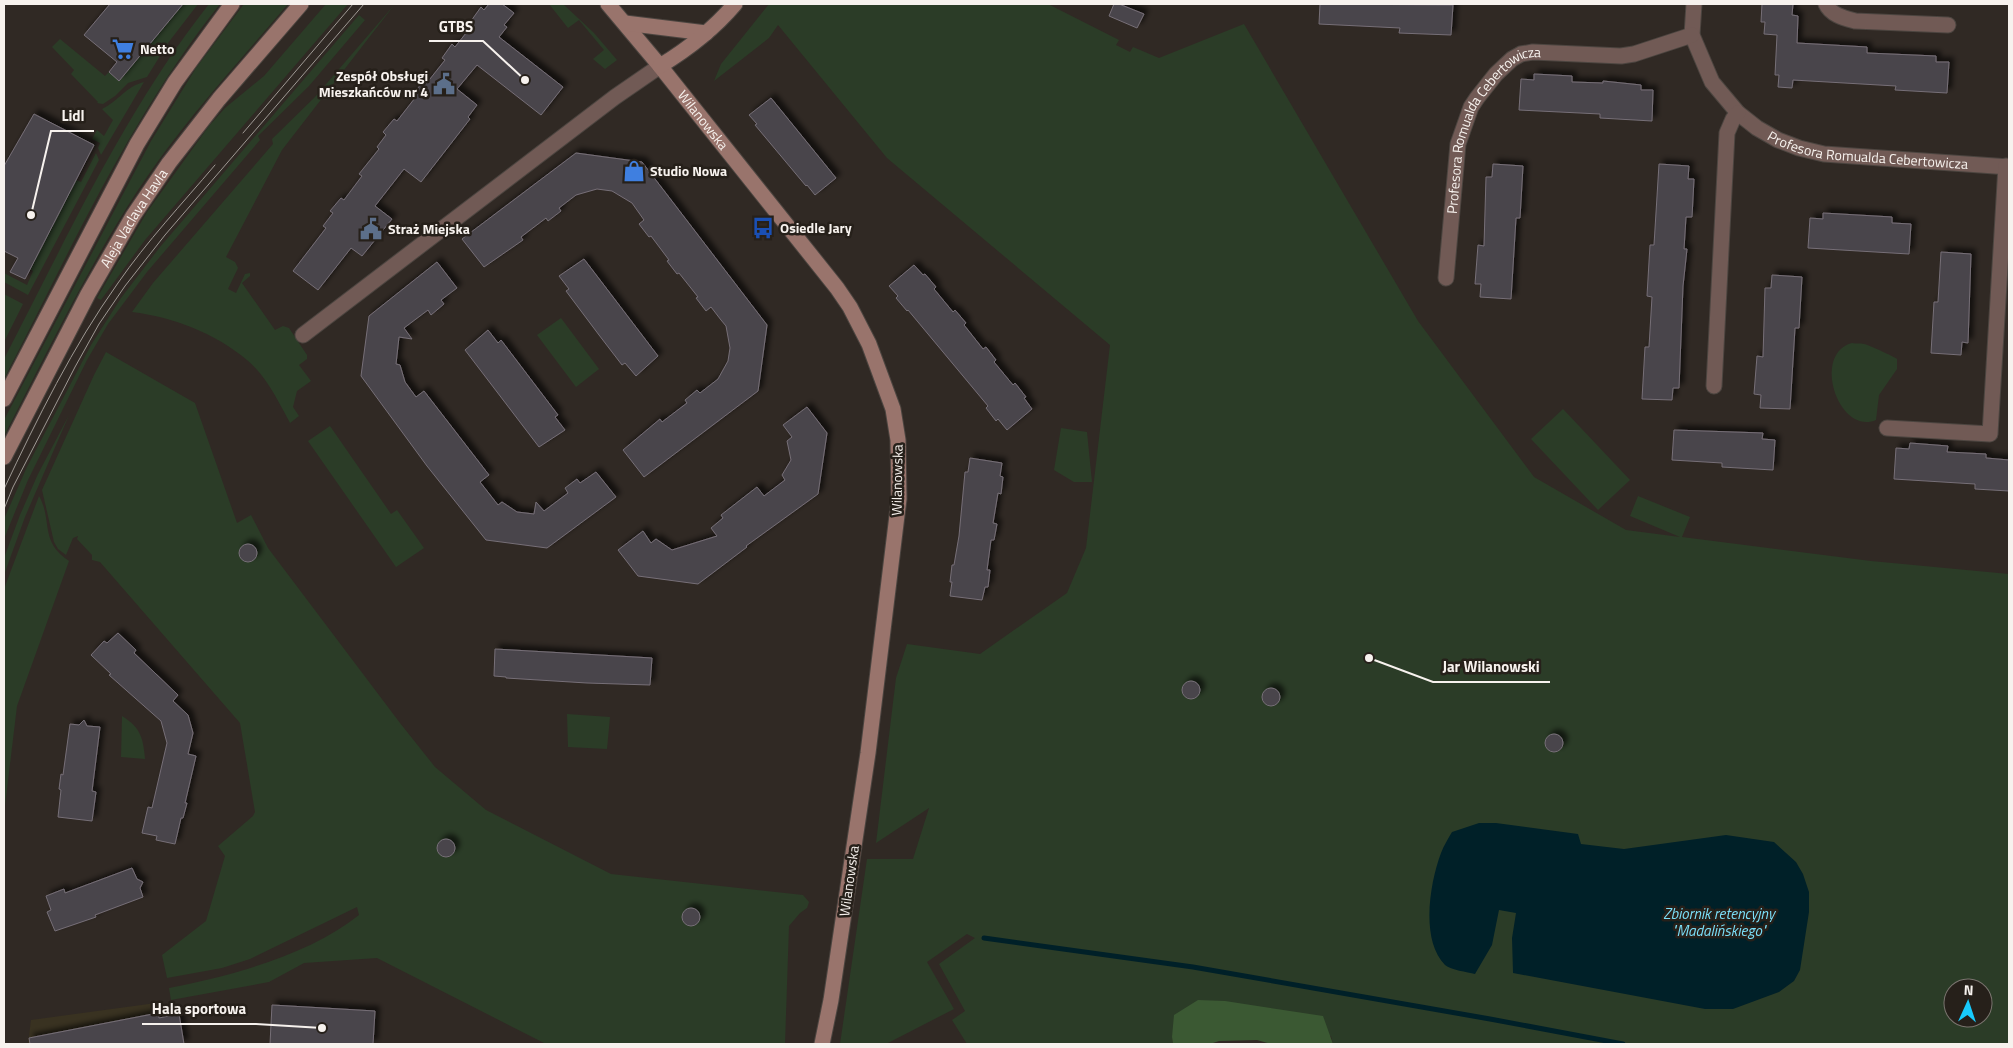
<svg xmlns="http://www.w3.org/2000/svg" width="2013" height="1048" viewBox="0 0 2013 1048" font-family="'Titillium Web',sans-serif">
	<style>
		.education { fill: #393221 }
		.green { fill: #2b3c27; fill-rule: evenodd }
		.forest { fill: #3b5933 }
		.water { fill: #002028 }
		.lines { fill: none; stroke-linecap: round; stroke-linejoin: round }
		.stream { stroke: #002028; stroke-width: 5 }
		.building { fill: #49444b; stroke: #766f77; filter: url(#shadow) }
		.street-casing { stroke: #4c4540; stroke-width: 17 }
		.secondary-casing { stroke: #4c4540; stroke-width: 17 }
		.street { stroke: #715a55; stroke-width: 15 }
		.secondary { stroke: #99746c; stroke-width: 15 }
		.tram { stroke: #9e9994; stroke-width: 1 }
		.labels { text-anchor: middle; stroke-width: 5; stroke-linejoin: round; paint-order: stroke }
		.poi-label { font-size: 14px; font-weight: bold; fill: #f7f2ee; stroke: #26201a; text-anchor: start }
		.street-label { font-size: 14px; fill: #f7f2ee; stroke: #26201a }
		.water-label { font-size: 15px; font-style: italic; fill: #7bdff9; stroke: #26201a }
		.leader { fill: none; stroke: #f7f2ee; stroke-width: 2 }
		.callout-dot { fill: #f7f2ee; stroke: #26201a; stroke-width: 2 }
		.callout-label { font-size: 15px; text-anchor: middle; font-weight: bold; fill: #f7f2ee; stroke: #26201a; stroke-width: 5; stroke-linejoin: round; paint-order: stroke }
	</style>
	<defs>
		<filter id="shadow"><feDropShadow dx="4.5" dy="-4.5" stdDeviation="2.5" flood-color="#0009"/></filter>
	</defs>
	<rect width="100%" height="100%" fill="#302924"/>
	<path class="education" d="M156 1003 159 1018 179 1014 184 1044H28L31 1020Z"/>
	<g class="green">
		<path d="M183 4H198L168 43 147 77 128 83 115 96 103 104 97 103 98 102 71 74 74 70 52 47 60 39 105 76 109 72 119 81Z"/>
		<path d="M209 4H220C130 117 70 251 4 379V359C67 238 124 112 209 4Z"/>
		<path d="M244 4H288C237 64 182 123 138 190 87 268 47 353 4 436V420L151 141 196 68Z"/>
		<path d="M326 4H348L145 240 101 300 97 298 147 212 209 126 225 108 264 76Z"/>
		<path d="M395 4 282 150 226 257 235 262 238 268 228 289 236 293 245 274 250 273V276L242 283 275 330 283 326 289 328 307 355V359L299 365 311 381 297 391 293 407 299 416 290 423C278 401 267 377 247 360 215 333 173 317 132 312L153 283 273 144 272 139 315 97Z"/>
		<path d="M549 4H563L594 33 617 60 605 69 593 59 604 50 579 20 568 28Z"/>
		<path d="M769 4H1048L1119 40 1116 45 1130 52 1133 47 1159 58 1244 24 1418 321 1534 477 1626 530 1680 537 1630 516 1638 496 1690 517 1682 537 1871 561 2009 574V1044H1333L1331 1036 1172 1037 1173 1044H967L952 1020 965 1011 939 964 975 938 967 934 927 962 954 1009 886 1044H840L867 859H913L929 808 876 843 896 678 907 644 980 654 1067 593 1086 548 1110 345 887 158 778 25 769 38 714 81 721 64ZM1953 988H1983V1018H1953Z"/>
		<path d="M359 15 365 20 309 86 258 136 260 140 147 272 108 324 87 360 28 480 4 539V519L27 467 91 345 121 298 160 247Z"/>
		<path d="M144 82 101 155 98 148 100 143 92 139 97 130 104 136 113 120 102 109C120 100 125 87 144 82Z"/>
		<path d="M96 153 99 160 28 295 4 282V273L27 285 33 271 30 269 76 180 81 182Z"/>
		<path d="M4 294 23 304 4 342Z"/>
		<path d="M561 318 599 369 576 387 537 335Z"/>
		<path d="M1852 343C1856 344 1861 343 1864 344 1869 345 1895 357 1897 359V369L1879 395 1876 420C1839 436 1811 354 1852 343Z"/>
		<path d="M106 352 195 403 237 523 251 515 268 548 400 723 435 767 486 810 611 874 803 895 809 902 807 908 800 913 789 926 785 1044H546L377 958 304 963 269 982 171 1000 169 988C231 976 309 955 359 915L357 907 250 959 222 968 167 978 162 955 206 921 225 856 218 846 253 816 255 812 240 723 100 562 92 560V555L77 539 78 536 73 538 66 555 58 549 54 542 42 490 94 375Z"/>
		<path d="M1563 409 1630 480 1598 510 1531 439Z"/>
		<path d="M69 415 25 517 4 575V558L20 515 38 474Z"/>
		<path d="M330 426 391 514 397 510 424 548 396 567 308 441Z"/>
		<path d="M1061 428 1087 432 1092 482H1074L1054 470Z"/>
		<path d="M39 496C53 521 39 541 69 561L17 706 4 814V589Z"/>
		<path d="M567 714 610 717 607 749 568 747Z"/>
		<path d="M122 716C141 728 143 738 145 759L121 757Z"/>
	</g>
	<path class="forest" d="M1198 1000 1225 1001 1323 1016 1333 1044H1271L1257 1040 1219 1041 1210 1044H1173L1172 1037 1174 1015Z"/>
	<path class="water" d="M1479 823H1496L1578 834 1581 844 1624 849 1726 835 1774 842 1796 862 1803 874 1809 892V912L1800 970 1794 981 1779 992 1733 1009H1705L1513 973 1512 938 1516 913 1499 910 1492 945 1475 974C1467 972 1451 970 1445 965 1420 940 1430 882 1441 853 1444 845 1448 839 1452 832Z"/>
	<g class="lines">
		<path class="stream" d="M984 938 1193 967 1490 1019 1623 1044"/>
	</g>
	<g class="building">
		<path d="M110 4H183L119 81 109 72 117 62 84 35Z"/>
		<path d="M489 4H502L514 13 504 25 507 27 499 37 563 87 541 115 477 65 457 89 477 105 468 117 470 119 421 182 404 169 375 206 392 219 362 256 351 248 318 290 293 271 326 228 323 226 333 213 330 211 341 198 344 200 362 176 359 174 379 149 377 147 386 135 383 132 394 119 397 121 415 98 412 95 423 82 426 84 445 60 442 58 452 44 455 47 474 23 471 21 481 7 484 10Z"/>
		<path d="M1114 4H1119L1144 14 1137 28 1109 16Z"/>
		<path d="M1320 4 1453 5 1451 35 1399 33 1400 28 1319 24Z"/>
		<path d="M1762 4H1793L1792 15 1798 16 1797 43 1867 47V53L1936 56V62H1949L1947 93 1895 90 1896 86 1793 80 1792 88 1778 87 1779 75H1775L1777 35 1764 34 1765 22H1761Z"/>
		<path d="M1534 74 1572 76V82L1603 83V81L1641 85V90H1653L1652 121 1600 118V114L1519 110 1521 79 1534 80Z"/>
		<path d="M771 98 836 178 815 195 807 185 806 186 755 125 757 124 749 115Z"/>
		<path d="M34 114 94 145 25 279 10 272 18 258 4 251V166Z"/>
		<path d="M576 153 642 162 767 325 758 391 644 477 623 450 660 419 662 422 687 403 685 400 697 390 700 393 718 379 728 361 730 348 726 326 721 320 711 307 706 311 696 298 698 297 679 273 677 274 667 261 669 260 651 236 649 237 639 224 644 220 632 203 612 191 597 189 576 195 559 208 561 211 548 221 546 218 521 237 523 240 484 267 462 239Z"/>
		<path d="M1493 164 1523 166 1520 218H1516L1511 299 1480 297 1481 284H1475L1478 245 1484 246 1486 177H1492Z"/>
		<path d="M1659 164 1689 166 1688 179H1694L1692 217H1686L1684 249H1687L1683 286 1679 388H1673L1672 400 1642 399 1645 347H1649L1652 297 1647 296 1650 245H1654Z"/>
		<path d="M1823 213 1892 217V223L1911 224 1909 254 1808 248 1810 218 1823 219Z"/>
		<path d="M1941 252 1971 254 1968 343 1962 342 1961 355 1931 353 1934 302H1938Z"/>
		<path d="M584 259 658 356 636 376 625 363 622 365 599 335 566 291 569 289 559 276Z"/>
		<path d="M437 262 457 288 441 300 444 304 431 315 428 310 404 328 412 339 399 337 396 364 400 365 405 382 416 397 424 391 489 475 480 482 498 505 502 502 517 512 534 514 536 502 544 511 568 493 565 488 577 479 580 483 596 472 616 497 547 548 486 540 427 466 361 376 369 316Z"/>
		<path d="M914 265 923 275 925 274 936 287 934 289 953 312 955 310 966 323 964 325 983 349 986 347 996 360 994 362 1013 385 1015 383 1026 397 1024 398 1032 409 1007 430 998 419 996 421 986 408 988 406 908 310 907 311 896 298 898 296 889 286Z"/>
		<path d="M1772 275 1802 277 1799 328H1795L1790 409 1760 408 1761 395 1754 394 1757 356 1763 357 1765 288H1771Z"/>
		<path d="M488 330 498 343 501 340 558 415 555 417 565 430 539 447 465 350Z"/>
		<path d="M807 407 827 433 818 494 746 546 747 547 698 584 638 576 618 550 643 531 651 543 656 539 672 550 717 536 711 528 723 518 721 515 757 487 764 496 785 480 782 475 791 460 787 441 792 437 783 425Z"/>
		<path d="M1674 430 1763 433 1762 439 1775 440 1773 470 1722 467V463L1672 460Z"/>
		<path d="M1910 443 1948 446 1947 452 1986 454V458L2009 460V491L1975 489V484L1894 479 1896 448 1909 449Z"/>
		<path d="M970 458 1002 463 1000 476 1003 477 1001 494 998 493 993 523 997 524 994 540H991L987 570H990L988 587H985L982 600 950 596 952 582H950L952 565H954L959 536 965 472H968Z"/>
		<circle cx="248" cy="553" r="9"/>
		<path d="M118 633 136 650 134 653 178 695 173 701 188 715 193 733 188 754 196 756 185 803H187L183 818H181L175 844 156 840 157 836 142 833 148 807 152 808 167 743 161 721 109 675 111 674 91 655 104 641 107 643Z"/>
		<path d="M495 649 652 658 650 685 587 683 506 678V677L494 676Z"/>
		<circle cx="1191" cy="690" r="9"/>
		<circle cx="1271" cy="697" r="9"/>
		<path d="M84 720 87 726 100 727 92 791 96 792 92 821 58 817 61 790 59 789 61 774 63 775 70 724 79 725Z"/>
		<circle cx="1554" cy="743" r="9"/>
		<circle cx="446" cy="848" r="9"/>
		<path d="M132 868 137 879 143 882 140 888 143 897 95 915 96 917 55 931 47 912 51 910 46 896 64 889 65 893Z"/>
		<circle cx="691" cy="917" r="9"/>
		<path d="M272 1005 375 1011 373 1044H270Z"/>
		<path d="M158 1013 159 1018 179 1014 184 1044H30L29 1038Z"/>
	</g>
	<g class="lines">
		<g class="street-casing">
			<g id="street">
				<path id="s1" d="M1694 4 1692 35 1712 82 1738 113 1757 128 1778 140 1799 148 1824 154 2009 167"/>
				<path d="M1826 4C1831 15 1844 18 1855 21L1948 25"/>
				<path id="s2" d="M1446 278 1458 144 1471 107 1477 98 1496 74 1512 59 1521 54 1533 52 1621 56 1634 54 1692 35"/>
				<path d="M303 335 615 97 660 66"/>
				<path d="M1714 386 1727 133 1733 119 1738 113"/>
				<path d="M1887 428 1990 434 2006 166"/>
			</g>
		</g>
		<g class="secondary-casing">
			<g id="secondary">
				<path id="s3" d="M608 4 660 66 837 288 850 307 869 344 893 409 898 440 899 499 868 753 831 1000 822 1044"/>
				<path d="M625 23 706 33"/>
				<path d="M660 66C688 49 713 30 735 4"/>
				<path d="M4 399 137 144 175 82 232 4"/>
				<path id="s4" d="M4 457 88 294 133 216 169 163 219 99 301 4"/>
			</g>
		</g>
		<use href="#street" class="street"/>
		<use href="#secondary" class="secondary"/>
		<g class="tram">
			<path d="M243 133 353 4"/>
			<path d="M4 489C37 419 73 346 118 283 147 241 182 204 215 165"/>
			<path d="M4 509 13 487 75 367 99 324 125 286 165 235 364 4"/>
		</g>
	</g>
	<defs>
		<g id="supermarket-bare" transform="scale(1.725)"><path d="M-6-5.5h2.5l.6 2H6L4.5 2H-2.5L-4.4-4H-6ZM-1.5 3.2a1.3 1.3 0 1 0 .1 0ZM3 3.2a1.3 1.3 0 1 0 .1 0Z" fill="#3f7fe0" stroke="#26201a" stroke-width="2.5" paint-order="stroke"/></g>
		<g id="civic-bare" transform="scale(1.725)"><path d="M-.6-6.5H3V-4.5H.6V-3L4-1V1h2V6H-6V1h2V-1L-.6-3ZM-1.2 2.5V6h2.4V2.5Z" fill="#5c6f8a" stroke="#26201a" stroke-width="2.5" paint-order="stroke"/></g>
		<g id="shop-bare" transform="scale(1.725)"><path d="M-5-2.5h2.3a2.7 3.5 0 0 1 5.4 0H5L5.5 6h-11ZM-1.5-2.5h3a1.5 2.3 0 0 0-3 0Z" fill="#3f7fe0" stroke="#26201a" stroke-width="2.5" paint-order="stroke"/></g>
		<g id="bus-bare" transform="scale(1.725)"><path d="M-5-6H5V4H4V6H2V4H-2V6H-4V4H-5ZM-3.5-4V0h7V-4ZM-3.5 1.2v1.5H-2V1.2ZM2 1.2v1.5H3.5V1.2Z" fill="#1a4fb4" stroke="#26201a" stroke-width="2.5" paint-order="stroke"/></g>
	</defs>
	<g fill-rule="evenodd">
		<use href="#supermarket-bare" x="123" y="49"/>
		<use href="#civic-bare" x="444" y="84"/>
		<use href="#shop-bare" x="634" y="171"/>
		<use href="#bus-bare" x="763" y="228"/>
		<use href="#civic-bare" x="371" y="229"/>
	</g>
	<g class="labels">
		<g class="poi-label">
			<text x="140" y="54">Netto</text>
			<text x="428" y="81" text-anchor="end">Zespół Obsługi<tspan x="428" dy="16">Mieszkańców nr 4</tspan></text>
			<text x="650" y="176">Studio Nowa</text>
			<text x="780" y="233">Osiedle Jary</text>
			<text x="388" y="234">Straż Miejska</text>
		</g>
		<g class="street-label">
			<text dy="5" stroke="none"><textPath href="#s3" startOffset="150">Wilanowska</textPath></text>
			<text dy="5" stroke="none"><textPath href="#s2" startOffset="166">Profesora Romualda Cebertowicza</textPath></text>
			<text dy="5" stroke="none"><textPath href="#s1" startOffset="262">Profesora Romualda Cebertowicza</textPath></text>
			<text dy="5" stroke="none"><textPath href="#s4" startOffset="272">Aleja Vaclava Havla</textPath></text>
			<text transform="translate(897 480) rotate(-89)" y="5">Wilanowska</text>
			<text transform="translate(849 881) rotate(-82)" y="5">Wilanowska</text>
		</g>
		<g class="water-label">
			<text x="1719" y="919">Zbiornik retencyjny<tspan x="1719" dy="17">"Madalińskiego"</tspan></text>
		</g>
	</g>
	<path class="leader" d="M525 80L483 41H429M31 215L51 131H94M1369 658L1433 682H1550M322 1028L256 1024H142"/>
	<g class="callout-dot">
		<circle cx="525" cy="80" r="5"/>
		<circle cx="31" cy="215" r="5"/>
		<circle cx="1369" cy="658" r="5"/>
		<circle cx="322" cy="1028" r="5"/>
	</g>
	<g class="callout-label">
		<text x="456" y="32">GTBS</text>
		<text x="73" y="121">Lidl</text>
		<text x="1491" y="672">Jar Wilanowski</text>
		<text x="199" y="1014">Hala sportowa</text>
	</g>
	<rect width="2013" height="1048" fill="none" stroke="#f7f2ee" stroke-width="10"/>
	<g transform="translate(1968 1003) rotate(3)"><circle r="24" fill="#26201a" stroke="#7a746f"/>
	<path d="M0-4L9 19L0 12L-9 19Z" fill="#18cafc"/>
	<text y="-8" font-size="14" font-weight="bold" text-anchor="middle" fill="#f7f2ee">N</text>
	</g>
</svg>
